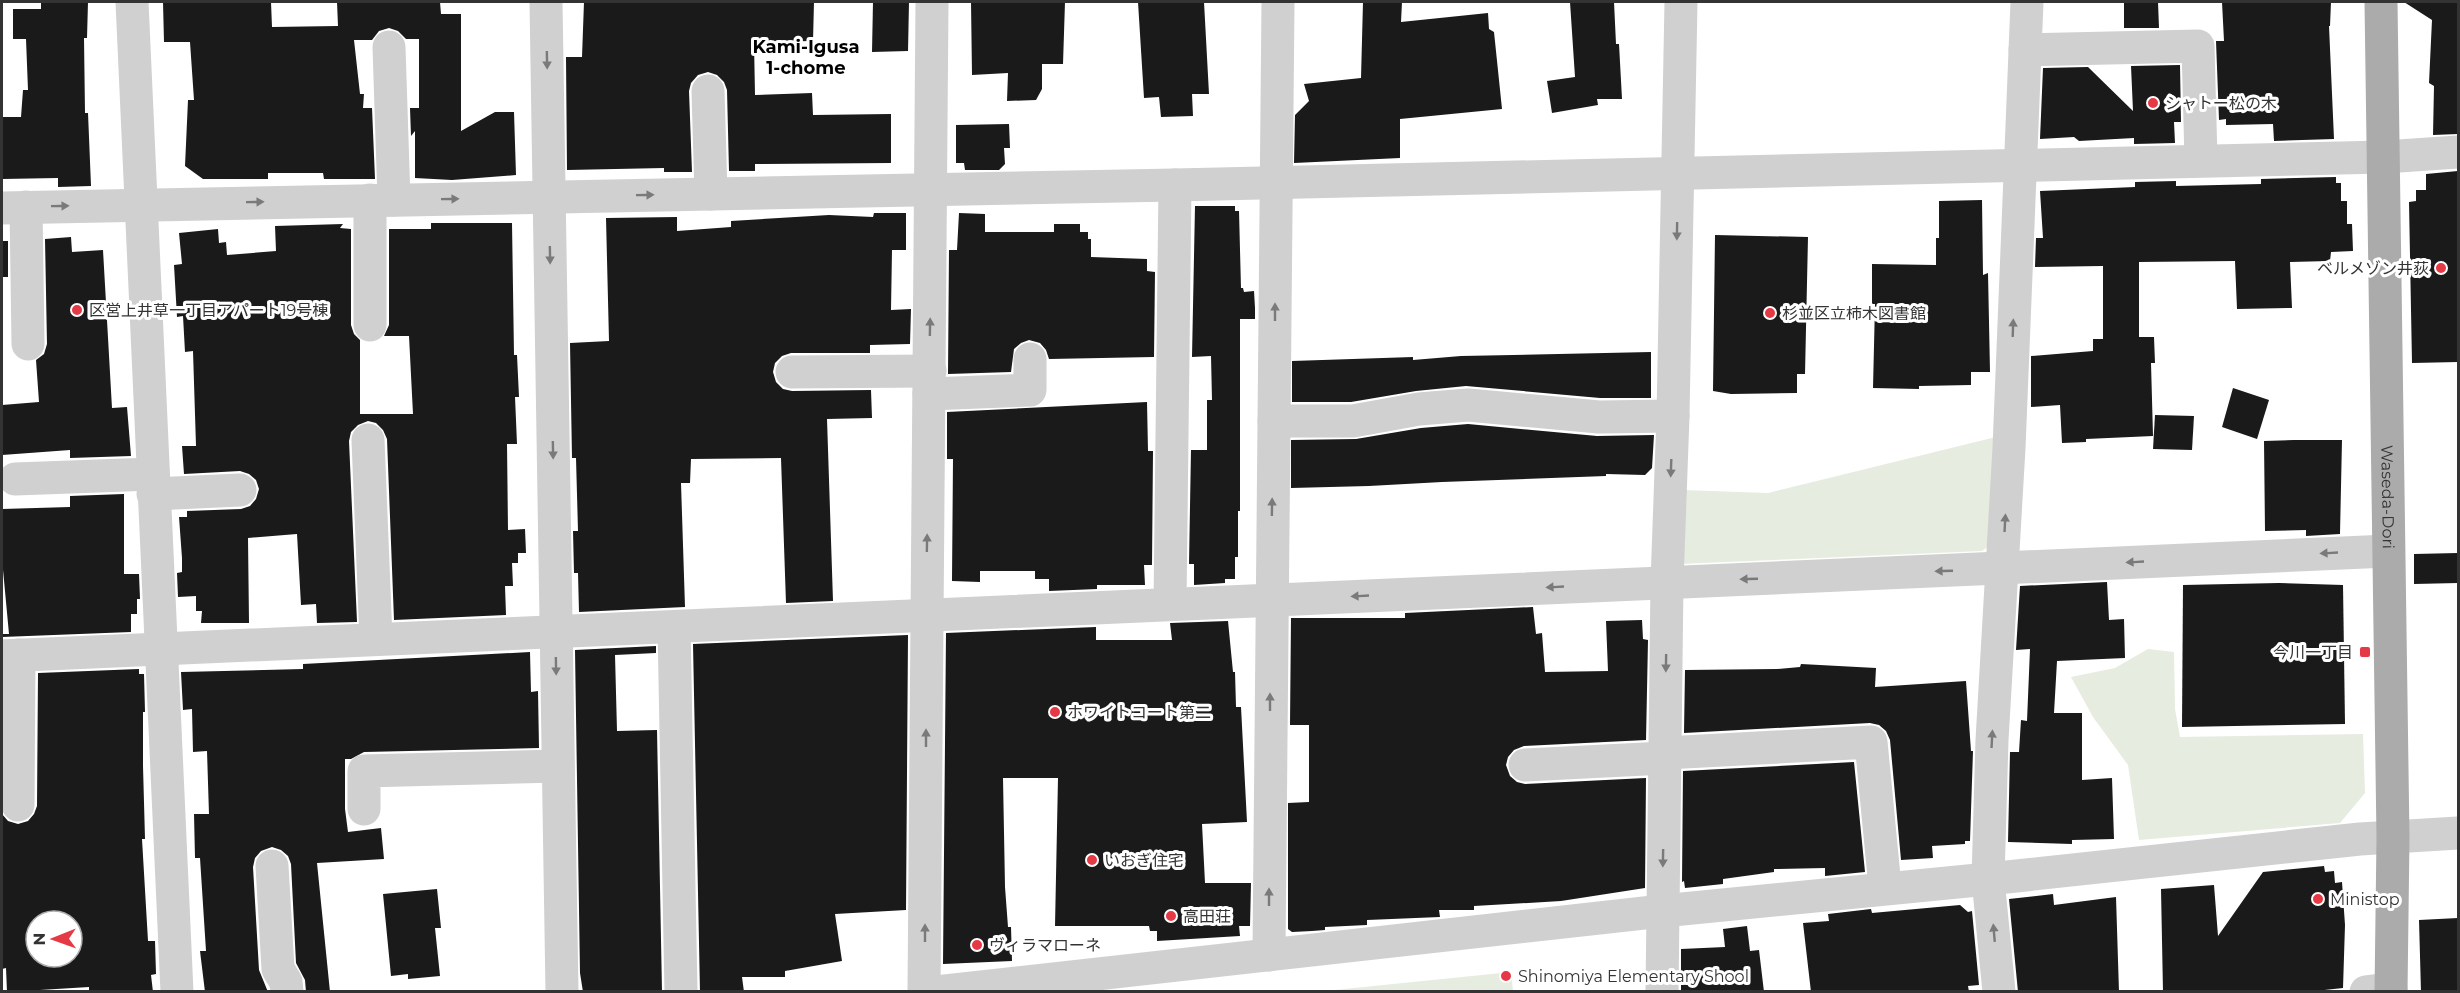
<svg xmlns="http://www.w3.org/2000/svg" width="2460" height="993" viewBox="0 0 2460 993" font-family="Montserrat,'Noto Sans JP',sans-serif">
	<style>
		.green { fill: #e6ecdf }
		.building { fill: #1a1a1a; fill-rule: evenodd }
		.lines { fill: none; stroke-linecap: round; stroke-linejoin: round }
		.minor { stroke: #d0d0d0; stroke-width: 33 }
		.major { stroke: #ababab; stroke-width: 33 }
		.oneway { fill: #7a7a7a }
		.poi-dot { fill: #e63946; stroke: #fff; stroke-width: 2 }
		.labels { text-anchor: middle; stroke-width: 6; stroke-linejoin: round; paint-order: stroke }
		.poi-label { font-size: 16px; fill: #333; stroke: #fff; text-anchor: start }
		.street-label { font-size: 16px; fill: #333; stroke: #fff }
		.neighbourhood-label { font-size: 18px; font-weight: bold; fill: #000; stroke: #fff }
	</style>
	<rect width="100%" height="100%" fill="#fff"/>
	<g class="green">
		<path d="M1996 437 1990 545 1982 551 1679 564 1682 490 1768 493Z"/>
		<path d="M2148 649 2174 652 2175 709 2180 737 2363 734 2365 793 2340 823 2139 840 2128 765 2093 717 2071 677 2115 668Z"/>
		<path d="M1511 972 1513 991H1325Z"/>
	</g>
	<g class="building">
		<path d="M41 2H88L87 38H84L85 113H88L91 186 58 187V178L2 179V117H21L23 90H28L26 39H13V9H41Z"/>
		<path d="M163 2H271L272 27 338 26 337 2H440L441 14H461V131L495 112H514L516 175 452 180 415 178V131L411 136 410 108H419V39H406L398 31 389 28 379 31 372 40H354L360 94H364L363 108H372L375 179H324L323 173H268V179H203L185 166 188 100H194L190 42H164Z"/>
		<path d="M584 2H814L813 41 754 42 755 95 812 93 813 115 891 114V163L755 164V171H729L727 90 724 82 717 75 708 72 698 75 691 83 689 91 692 172H664V168L567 170 566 57H582Z"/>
		<path d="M873 2H909L908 51 872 52Z"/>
		<path d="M971 2H1065L1063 64H1042V89L1036 100 1007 101 1008 73 972 75Z"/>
		<path d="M1138 2H1204L1209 94H1192L1193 116 1161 117 1159 97 1144 98Z"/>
		<path d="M1363 2H1402L1401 22 1488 13 1489 29 1494 32 1502 109 1400 119V158L1294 163 1295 115 1309 101 1304 84 1361 78Z"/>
		<path d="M1570 2H1614L1616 44H1619L1622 99H1597L1598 105 1552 113 1547 81 1575 77Z"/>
		<path d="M2124 2H2158L2159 28H2124Z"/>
		<path d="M2222 2H2331L2330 26H2329L2334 139 2274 141 2273 124 2226 125V119L2219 120 2216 41H2224Z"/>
		<path d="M2404 2H2458V134L2433 135 2434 86 2429 83 2432 20Z"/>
		<path d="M2180 65 2181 122H2174L2175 143 2134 144V138L2079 141 2074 137 2040 139 2043 68 2088 67 2133 111 2131 66Z"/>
		<path d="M1009 124 1010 148H1004L1005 164 999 170H965L964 163H956V125Z"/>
		<path d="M2458 171V362L2412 363 2409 202 2416 201V190H2426V174Z"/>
		<path d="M2336 177V183H2341V201H2347V224H2352L2353 251 2331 252 2330 261 2290 262 2292 308 2237 309 2235 261 2139 262V337H2154L2155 363H2151L2153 436 2086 439V442L2062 443 2060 405 2031 407V356L2093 351V339H2103V266L2035 267 2036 238H2043L2040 191 2135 187V182L2176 181V186L2261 184V179Z"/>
		<path d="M1982 200 1983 275 1988 273 1990 372H1971V385L1919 386V389L1873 388 1875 304H1872V264L1936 265V238H1939V201Z"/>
		<path d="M1195 206H1235V211H1239L1241 288H1243L1244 292 1254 291 1255 308V319H1240V511H1238V557H1235V579H1225V583L1194 585V564H1189L1191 450H1207V400H1212L1211 356 1192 357Z"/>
		<path d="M874 213H906V250H892L891 310 911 309 910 344 870 345V353H791L782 356 775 363 773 372 776 382 783 389 792 391 871 390 872 418 827 419 833 601 786 603 781 458 691 459 690 483H681L685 607 579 612 578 573H574L573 531H578L576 458H572L570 343 609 341 606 218 677 217V231L731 227V221L829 215 873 217Z"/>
		<path d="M959 213 985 214V232H1054V224H1080V232H1088V239H1091V257L1147 259V271L1155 272 1154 357 1049 359 1046 350 1040 343 1029 340 1021 343 1014 349 1011 372 948 374 949 250H957Z"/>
		<path d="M431 223H512L514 355H517L519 397H515L517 444H507L508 530 525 529 526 553H518V563H512L513 586H505L506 615 394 620 387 439 383 430 376 423 368 421 358 425 351 432 349 441 357 622 317 623 316 604 301 605 297 534 248 538 249 623H201L202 611H196V596L178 597 177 573 182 572V558L179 517H187V511L241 509 250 506 256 499 259 489 256 480 249 474 240 471 184 474 182 446H196L193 351 185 352 183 316 177 317 174 265 182 264 179 233 218 229 219 243 226 242 227 255 276 251 275 226 343 224 340 228 351 229V325L354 334 360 340V414H413L409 336H384L389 325V229H431Z"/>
		<path d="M1715 235 1808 237 1805 374H1797V393L1731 394 1713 391Z"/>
		<path d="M71 237 72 252 103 250 112 408 127 407 131 456 70 458V450L2 455V405L39 402 36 360 44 354 47 344 45 239Z"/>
		<rect x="2" y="241" width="6" height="36"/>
		<path d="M1651 352V398H1600L1466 386 1416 391 1351 402H1292V361L1413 357V360L1461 356Z"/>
		<path d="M2233 388 2269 400 2257 439 2222 427Z"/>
		<path d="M1147 402 1148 451H1153L1152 565H1144L1145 585H1097V589L1049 591V579H1035V571H980V582L952 581 953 459H947V412Z"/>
		<path d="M2155 415 2194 416 2192 450 2153 449Z"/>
		<path d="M1468 424 1597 436 1654 435 1652 468 1645 475 1606 474V476L1442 482 1369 486 1291 488V440L1356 439 1421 428Z"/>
		<path d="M2294 440H2342L2340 534 2306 536V530L2265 531 2264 441Z"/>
		<path d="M124 494V574H139L140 599H137V614H131V632L2 637V634H9L2 559V509L70 507V496Z"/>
		<path d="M2458 553V583L2414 584V554Z"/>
		<path d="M2107 582 2109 620 2124 619 2125 658 2057 661 2054 713H2082V780L2112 778 2114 839 2072 840V844L2008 842 2010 752H2019L2021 720 2027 721 2030 649 2016 650 2020 586Z"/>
		<path d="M2279 583 2343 585 2345 724 2182 727 2183 585Z"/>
		<path d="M1533 607 1536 634 1542 633 1545 672 1608 671 1606 621 1642 620 1643 639 1648 640 1646 740 1524 746 1514 750 1508 757 1506 765 1510 776 1517 782 1525 784 1646 778 1645 888 1561 901 1474 906V910H1439L1440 917 1367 920V925L1325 927V930L1312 931 1292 932 1288 929V803L1309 802V725H1290L1291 618H1405V613Z"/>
		<path d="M1228 621 1233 672H1235L1236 707H1241L1247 822 1202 824 1205 883H1251L1250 926H1239L1240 936 1157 941V931H1150L1149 926H1055L1058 778H1003L1005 887 1008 927H1011L1012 961 943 964 946 633 1096 627V640H1172L1170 623Z"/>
		<path d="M908 635 906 910 835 914 842 961 785 971V977H742L744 992H700L693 644Z"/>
		<path d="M656 646V653L615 655 617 731 657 730 662 992H583L580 973 575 650Z"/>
		<path d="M530 652 531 692 538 691 539 748 364 752 351 759H345V809L348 832 381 828 384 859 317 863 330 992H306L305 980 296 963 291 864 288 856 281 850 272 847 261 851 255 858 253 867 259 970 268 992H205L200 951H206L200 858H195L194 814H209L207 751 193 752 192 709 183 710 181 672 303 669V664Z"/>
		<path d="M1801 664 1876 668 1875 687 1966 681 1971 751H1973L1970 841H1965V844L1932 846 1933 858 1901 860 1890 740 1886 731 1879 725 1870 723 1684 733 1685 670 1777 669 1800 667Z"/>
		<path d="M139 669V674H144L145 712H143V766L145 839H142L148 941H155L156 974 151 975 153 992H89V987L7 992 6 968 2 969V814L8 821 18 824 28 821 34 814 37 806 38 673ZM36 921H72V957H36Z"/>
		<path d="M1854 762 1865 872 1825 876V868L1774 869V872L1723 879V884L1685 888 1684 881 1682 882 1683 771Z"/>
		<path d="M2324 866 2325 872 2334 871 2335 883 2342 882 2345 925 2343 988 2306 992H2163L2161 889 2214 885 2218 936 2263 872Z"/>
		<path d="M437 889 441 928H435L440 976 408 979V974L391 976 383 894Z"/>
		<path d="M2053 894 2054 905 2116 897 2119 992H2018L2009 899Z"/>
		<path d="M1960 905 1968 912 1972 911 1979 985 1968 986 1969 992H1811L1803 923 1829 921 1828 914 1871 909 1872 913Z"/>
		<path d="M2458 918V992H2421L2419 920Z"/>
		<path d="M1747 926 1750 951 1759 950 1764 992H1681V949L1725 947 1723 929Z"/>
	</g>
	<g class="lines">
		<g class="minor">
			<path d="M132 2 177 992"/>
			<path d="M546 2 562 992"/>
			<path d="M389 47 394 200"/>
			<path d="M2025 50 2198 46 2201 160"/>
			<path d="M708 91 711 194"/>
			<path d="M370 200V325"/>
			<path d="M26 207 28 344"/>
			<path d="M2 208 1175 185 2384 157 2458 152"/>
			<path d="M792 372 930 371"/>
			<path d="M929 394 1030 390V359"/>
			<path d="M1274 421H1353L1419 409 1468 405 1599 417 1673 416"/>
			<path d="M368 440 376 639"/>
			<path d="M15 479 153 474"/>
			<path d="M153 494 240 490"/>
			<path d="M1170 604 1175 185"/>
			<path d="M674 627 681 992"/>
			<path d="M2 656 2388 551"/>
			<path d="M1665 753 1871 742 1885 887"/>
			<path d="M1525 765 1665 758"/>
			<path d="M18 805 19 655"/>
			<path d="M364 809V771L558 766"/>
			<path d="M272 866 278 969 286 982 287 992"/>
			<path d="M1269 955C1270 637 1273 319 1278 2"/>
			<path d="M924 992 932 2"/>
			<path d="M936 992 1662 911 1988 879 2360 839 2458 833"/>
			<path d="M1662 992 1667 582 1673 416 1681 2"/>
			<path d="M1999 992 1988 879 1992 740 2009 448 2027 2"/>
			<path d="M2366 992 2391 989"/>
		</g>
		<path class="major" id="s1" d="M2381 2 2393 838 2391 992"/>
	</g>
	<defs><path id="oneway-solid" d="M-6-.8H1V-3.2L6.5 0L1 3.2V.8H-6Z" transform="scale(1.5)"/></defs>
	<g class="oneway">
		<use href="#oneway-solid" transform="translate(547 60) rotate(89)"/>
		<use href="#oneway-solid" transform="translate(645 195) rotate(-1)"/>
		<use href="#oneway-solid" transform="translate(450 199) rotate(-1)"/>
		<use href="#oneway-solid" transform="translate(255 202) rotate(-1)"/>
		<use href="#oneway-solid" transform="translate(60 206) rotate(-1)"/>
		<use href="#oneway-solid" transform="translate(1677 231) rotate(91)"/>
		<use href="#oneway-solid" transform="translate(550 255) rotate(89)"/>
		<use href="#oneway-solid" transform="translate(1275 312) rotate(-90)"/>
		<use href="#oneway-solid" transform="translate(930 327) rotate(-89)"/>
		<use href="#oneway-solid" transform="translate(2013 328) rotate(-88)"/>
		<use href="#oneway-solid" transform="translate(553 450) rotate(89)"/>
		<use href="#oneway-solid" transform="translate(1671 468) rotate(92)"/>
		<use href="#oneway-solid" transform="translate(1272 507) rotate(-89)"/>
		<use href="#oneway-solid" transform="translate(2005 523) rotate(-87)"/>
		<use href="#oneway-solid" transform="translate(927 543) rotate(-89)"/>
		<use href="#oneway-solid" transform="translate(2329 553) rotate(177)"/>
		<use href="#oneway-solid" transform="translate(2135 562) rotate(177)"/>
		<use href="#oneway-solid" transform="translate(1944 571) rotate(178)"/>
		<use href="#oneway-solid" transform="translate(1749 579) rotate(178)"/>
		<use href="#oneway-solid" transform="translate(1555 587) rotate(177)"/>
		<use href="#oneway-solid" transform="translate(1360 596) rotate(177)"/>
		<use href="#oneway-solid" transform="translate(1666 663) rotate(91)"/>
		<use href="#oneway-solid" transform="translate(556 666) rotate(89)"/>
		<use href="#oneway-solid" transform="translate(1270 702) rotate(-90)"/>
		<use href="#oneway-solid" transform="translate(926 738) rotate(-90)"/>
		<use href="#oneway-solid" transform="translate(1992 739) rotate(-87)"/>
		<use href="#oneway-solid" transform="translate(1663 858) rotate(91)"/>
		<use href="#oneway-solid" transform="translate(1269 897) rotate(-90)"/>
		<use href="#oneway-solid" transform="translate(925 933) rotate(-90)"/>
		<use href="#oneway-solid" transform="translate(1994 933) rotate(-95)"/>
	</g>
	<g class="poi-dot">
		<circle cx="2153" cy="103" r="6"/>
		<circle cx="2441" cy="268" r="6"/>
		<circle cx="77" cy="310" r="6"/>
		<circle cx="1770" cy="313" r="6"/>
		<rect x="2359" y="646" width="12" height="12" rx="3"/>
		<circle cx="1055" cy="712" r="6"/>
		<circle cx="1092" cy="860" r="6"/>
		<circle cx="2318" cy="899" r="6"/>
		<circle cx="1171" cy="916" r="6"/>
		<circle cx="977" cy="945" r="6"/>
		<circle cx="1506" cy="976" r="6"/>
	</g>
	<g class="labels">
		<g class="poi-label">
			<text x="2165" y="109">シャトー松の木</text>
			<text x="2429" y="274" text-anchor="end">ベルメゾン井荻</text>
			<text x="89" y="316">区営上井草一丁目アパート19号棟</text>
			<text x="1782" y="319">杉並区立柿木図書館</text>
			<text x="2353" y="658" text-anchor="end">今川一丁目</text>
			<text x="1067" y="718">ホワイトコート第二</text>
			<text x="1104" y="866">いおぎ住宅</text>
			<text x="2330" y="905">Ministop</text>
			<text x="1183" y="922">高田荘</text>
			<text x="989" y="951">ヴィラマローネ</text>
			<text x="1518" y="982">Shinomiya Elementary Shool</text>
		</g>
		<g class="street-label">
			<text dy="6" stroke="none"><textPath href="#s1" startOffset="495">Waseda-Dori</textPath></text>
		</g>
		<g class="neighbourhood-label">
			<text x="806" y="53">Kami-Igusa<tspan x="806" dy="21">1-chome</tspan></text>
		</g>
	</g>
	<rect width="2460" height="993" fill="none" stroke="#333333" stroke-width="6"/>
	<g transform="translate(54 939) rotate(269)"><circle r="28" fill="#ffffff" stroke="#adadad" stroke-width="1.5"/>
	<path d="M0-4.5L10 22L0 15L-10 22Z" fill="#e63946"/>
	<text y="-9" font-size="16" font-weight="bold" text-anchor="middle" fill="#333333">N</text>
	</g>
</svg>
